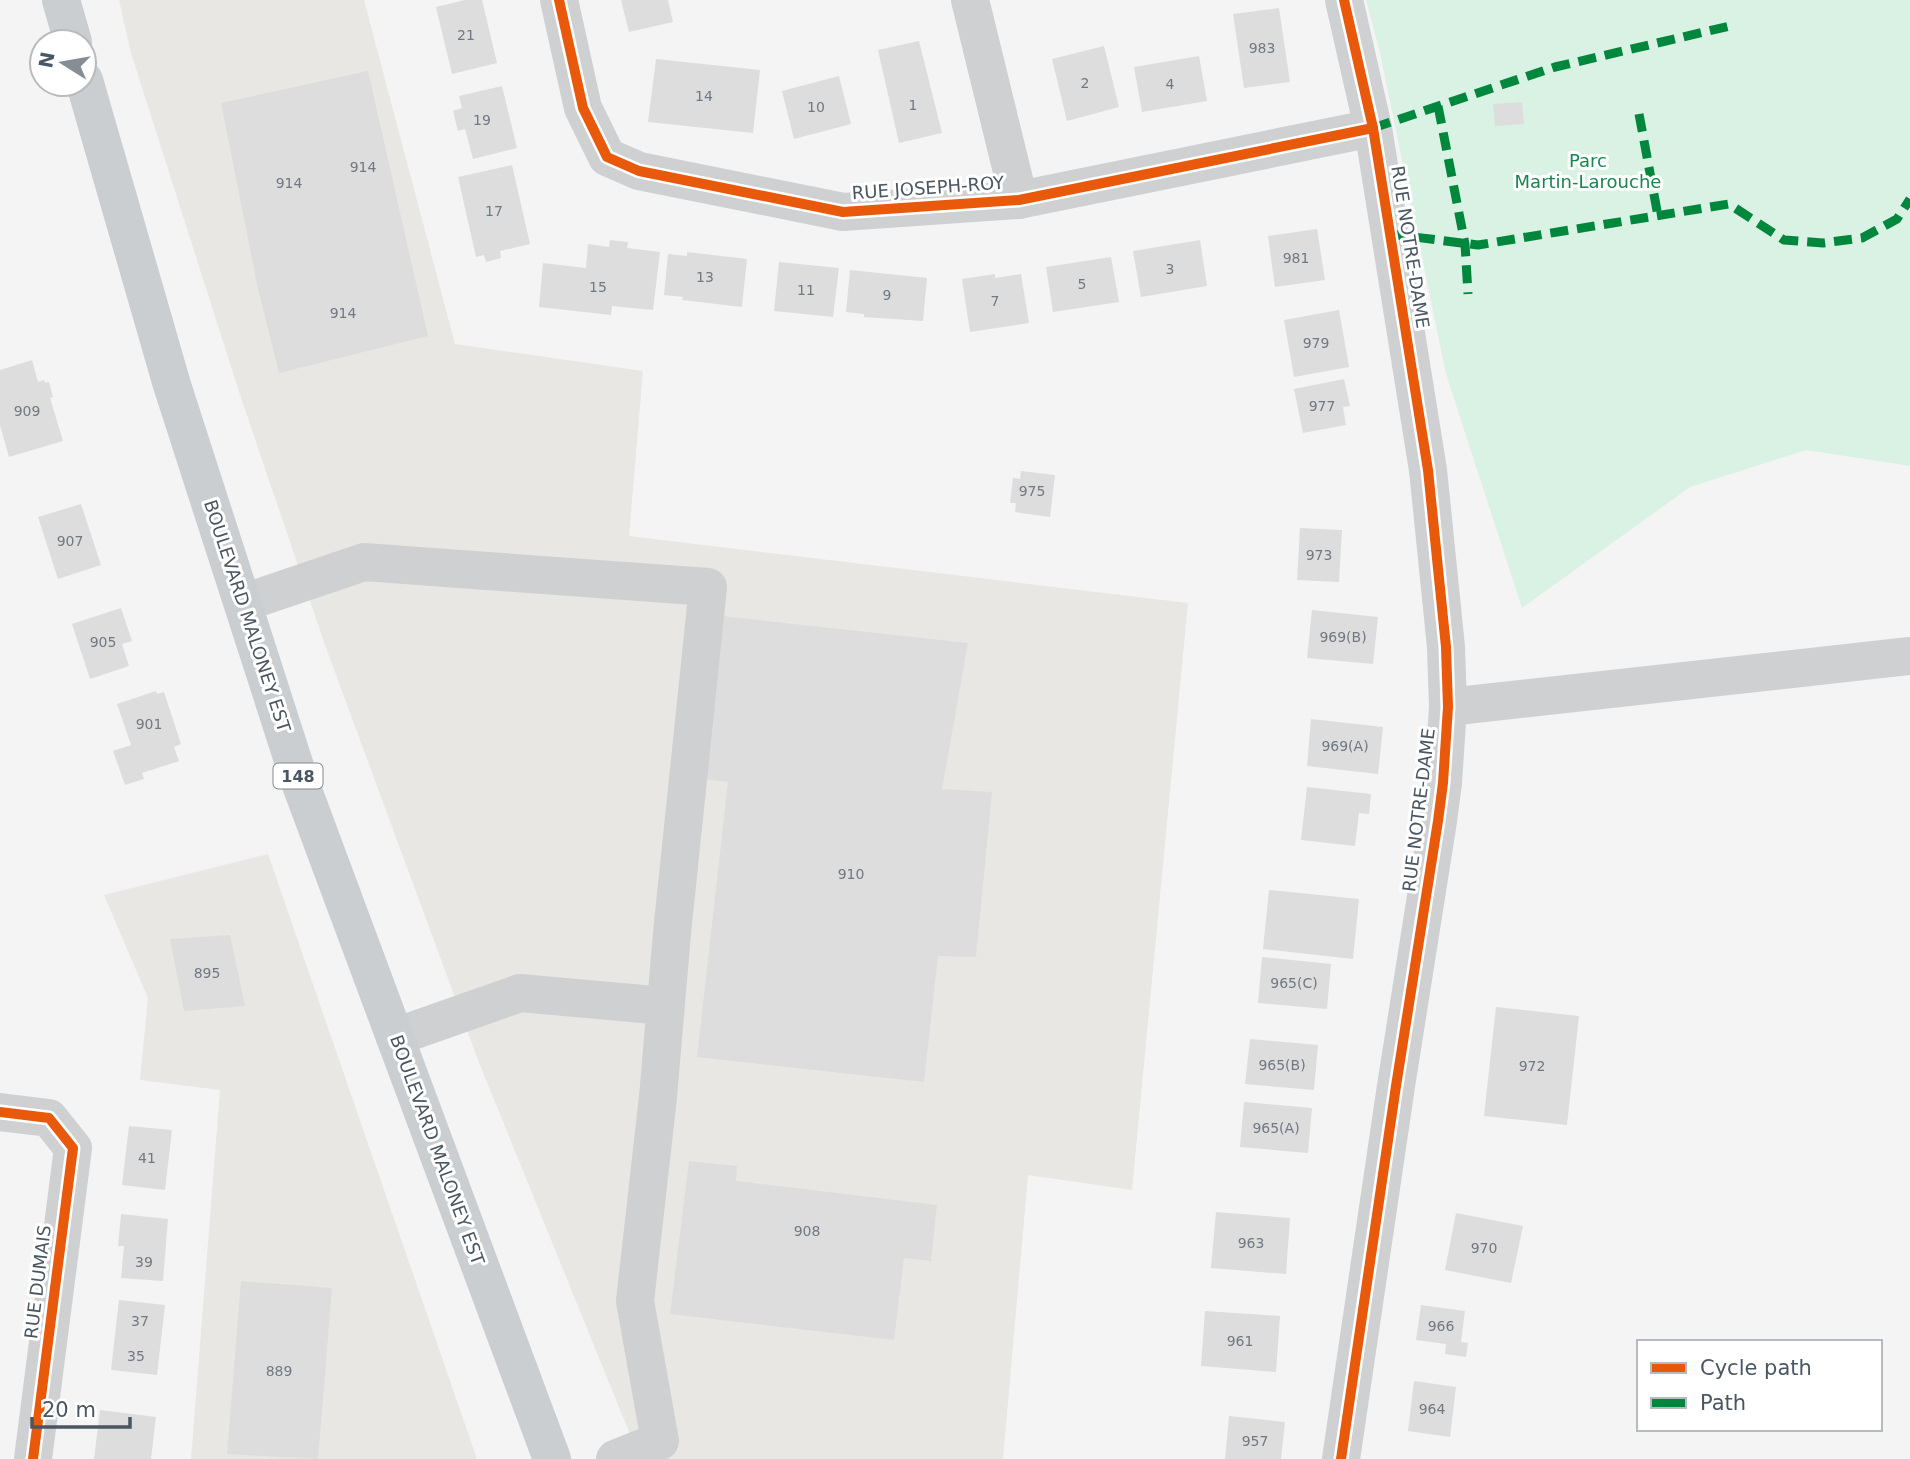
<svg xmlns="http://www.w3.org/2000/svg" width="1910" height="1459" viewBox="0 0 1910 1459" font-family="'DejaVu Sans',sans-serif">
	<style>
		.commercial { fill: #e8e7e3 }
		.green { fill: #d9f2e3 }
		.building { fill: #ddddde }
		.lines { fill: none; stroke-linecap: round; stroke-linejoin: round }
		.minor { stroke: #ced0d2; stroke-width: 38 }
		.major { stroke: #caced1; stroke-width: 38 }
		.quiet { stroke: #00873e; stroke-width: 9; stroke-dasharray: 18 9; stroke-linecap: butt }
		.cycleway-casing { stroke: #fff; stroke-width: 15 }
		.cycleway { stroke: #e8590c; stroke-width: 10 }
		.labels { text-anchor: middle; stroke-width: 6; stroke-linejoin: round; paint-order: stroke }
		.number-label { font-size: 14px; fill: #707881 }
		.shield { fill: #fff; stroke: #808990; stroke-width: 2 }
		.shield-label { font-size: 16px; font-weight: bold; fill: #4a5661 }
		.park-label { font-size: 18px; fill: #17864f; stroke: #fff }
		.street-label { font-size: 18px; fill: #4a5661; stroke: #fff }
	</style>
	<rect width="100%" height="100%" fill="#f4f4f4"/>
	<g class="commercial">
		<path d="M119 0H364L455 344 643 371 629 536 1188 603 1132 1190 1028 1175 1003 1459H640L478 1060 325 645 240 395 131 53Z"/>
		<path d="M268 854 477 1459H191L220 1090 140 1080 148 998 104 895Z"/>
	</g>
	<path class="green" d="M1366 0H1910V466L1806 450 1690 487 1522 608 1446 374 1380 53Z"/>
	<g class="building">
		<path d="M465 0H482L497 63 452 74 436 7Z"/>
		<path d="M621 0H668L673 22 629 32Z"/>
		<path d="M1279 8 1290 82 1244 88 1233 14Z"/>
		<path d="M919 41 942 133 899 143 878 50Z"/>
		<path d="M1104 46 1119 107 1067 121 1052 59Z"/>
		<path d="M1199 56 1207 101 1142 112 1134 67Z"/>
		<path d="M656 59 760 70 753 133 648 122Z"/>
		<path d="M368 71 428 336 279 373 258 289 221 103Z"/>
		<path d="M839 76 851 124 794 139 782 91Z"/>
		<path d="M502 86 517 148 473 159 465 129 458 131 453 111 462 108 459 96Z"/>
		<path d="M1522 102 1524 124 1495 126 1493 104Z"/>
		<path d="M512 165 530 244 500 251 501 258 486 262 484 255 476 257 458 177Z"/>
		<path d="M1317 229 1325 280 1275 287 1268 236Z"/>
		<path d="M610 240 628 242 627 248 660 252 653 310 612 306 611 315 539 307 543 263 586 268 588 244 609 247Z"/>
		<path d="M1200 240 1207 286 1141 297 1133 251Z"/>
		<path d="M687 252 747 259 742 307 682 300 683 297 664 295 668 254 687 256Z"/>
		<path d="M1111 257 1119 302 1053 312 1046 267Z"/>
		<path d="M779 262 839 268 833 317 774 311Z"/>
		<path d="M850 270 927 278 923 321 864 317V314L846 312Z"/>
		<path d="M995 274V278L1021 274 1029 323 970 332 962 279Z"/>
		<path d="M1339 310 1349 367 1294 377 1284 320Z"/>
		<path d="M32 360 38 382 44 380 45 383 49 382 53 397 50 398 63 441 9 457 0 425V370Z"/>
		<path d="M1344 379 1350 406 1343 407 1346 425 1303 433 1294 389Z"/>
		<path d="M1021 471 1055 475 1050 517 1015 512 1016 503H1010L1013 478 1020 479Z"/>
		<path d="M81 504 101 565 58 579 38 517Z"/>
		<path d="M1300 528 1342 530 1339 582 1297 580Z"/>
		<path d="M121 608 132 641 122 644 129 666 90 679 72 624Z"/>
		<path d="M1312 610 1378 617 1373 664 1307 658Z"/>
		<path d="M722 616 968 643 942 789 992 792 976 957 938 956 924 1082 697 1057 728 782 704 779Z"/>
		<path d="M156 691 157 694 164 692 181 744 174 747 179 761 142 773 144 779 125 785 113 751 131 745 117 704Z"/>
		<path d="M1311 719 1383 727 1378 774 1307 766Z"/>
		<path d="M1307 787 1371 794 1369 814 1359 813 1355 846 1301 840Z"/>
		<path d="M1269 890 1359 899 1353 959 1263 949Z"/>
		<path d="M230 935 245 1006 184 1011 170 939Z"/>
		<path d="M1262 957 1331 964 1327 1009 1258 1003Z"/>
		<path d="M1496 1007 1579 1016 1567 1125 1484 1116Z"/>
		<path d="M1250 1039 1318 1045 1314 1090 1245 1084Z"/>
		<path d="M1244 1102 1312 1108 1308 1153 1240 1147Z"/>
		<path d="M129 1126 172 1130 165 1190 122 1185Z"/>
		<path d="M689 1161 737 1166 736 1181 937 1205 931 1261 904 1258 894 1340 670 1314Z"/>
		<path d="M1216 1212 1290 1218 1286 1274 1211 1268Z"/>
		<path d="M1456 1213 1523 1226 1511 1283 1445 1270Z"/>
		<path d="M121 1214 168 1219 163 1281 121 1278 124 1246H118Z"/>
		<path d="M241 1281 332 1288 318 1459 227 1454Z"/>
		<path d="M119 1300 165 1305 157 1375 111 1370Z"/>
		<path d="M1421 1305 1465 1311 1461 1342 1468 1343 1466 1357 1445 1354 1446 1344 1416 1340Z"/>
		<path d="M1205 1311 1280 1316 1276 1372 1201 1366Z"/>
		<path d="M1414 1381 1456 1387 1450 1437 1408 1431Z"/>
		<path d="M100 1410 156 1417 151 1459H94Z"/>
		<path d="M1229 1416 1285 1422 1281 1459H1225Z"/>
	</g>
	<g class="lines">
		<g class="minor">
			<path d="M559 0 583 108 607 157 639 171 843 212 1019 200 1373 128"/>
			<path d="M970 0 1019 200"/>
			<path d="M243 603 364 562 708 587 672 933 658 1097 635 1301 660 1441 615 1459"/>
			<path d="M1448 707 1910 656"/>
			<path d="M395 1037 520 993 665 1006"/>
			<path d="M0 1112 49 1118 73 1148 33 1459"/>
			<path d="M1341 1459 1396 1086 1438 821 1443 783 1448 707 1446 647 1428 470 1373 128 1344 0"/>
		</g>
		<g class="major">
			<path d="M61 0 73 42"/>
			<path d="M84 80 172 385 301 785 552 1459"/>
		</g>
		<g class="quiet">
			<path d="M1438 106 1465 244 1468 294"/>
			<path d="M1639 114 1658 216"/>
			<path d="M1373 128 1555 67 1734 25"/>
			<path d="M1390 234 1478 245 1729 204 1784 240 1823 243 1862 238 1897 219 1910 199"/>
		</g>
		<g class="cycleway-casing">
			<g id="cycleway">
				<path d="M559 0 583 108 607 157 639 171 843 212 1019 200 1373 128"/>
				<path d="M0 1112 49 1118 73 1148 33 1459"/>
				<path d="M1341 1459 1396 1086 1438 821 1443 783 1448 707 1446 647 1428 470 1373 128 1344 0"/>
			</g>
		</g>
		<use href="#cycleway" class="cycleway"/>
	</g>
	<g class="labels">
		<g class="number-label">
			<text x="466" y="40">21</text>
			<text x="1262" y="53">983</text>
			<text x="1085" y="88">2</text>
			<text x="1170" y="89">4</text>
			<text x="704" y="101">14</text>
			<text x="913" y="110">1</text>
			<text x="816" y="112">10</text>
			<text x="482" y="125">19</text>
			<text x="363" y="172">914</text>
			<text x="289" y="188">914</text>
			<text x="494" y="216">17</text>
			<text x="1296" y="263">981</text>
			<text x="1170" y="274">3</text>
			<text x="705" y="282">13</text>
			<text x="1082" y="289">5</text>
			<text x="598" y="292">15</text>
			<text x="806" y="295">11</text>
			<text x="887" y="300">9</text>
			<text x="995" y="306">7</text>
			<text x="343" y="318">914</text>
			<text x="1316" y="348">979</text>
			<text x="1322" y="411">977</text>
			<text x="27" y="416">909</text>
			<text x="1032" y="496">975</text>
			<text x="70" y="546">907</text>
			<text x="1319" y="560">973</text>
			<text x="1343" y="642">969(B)</text>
			<text x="103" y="647">905</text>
			<text x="149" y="729">901</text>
			<text x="1345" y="751">969(A)</text>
			<text x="851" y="879">910</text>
			<text x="207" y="978">895</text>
			<text x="1294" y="988">965(C)</text>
			<text x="1282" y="1070">965(B)</text>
			<text x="1532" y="1071">972</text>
			<text x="1276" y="1133">965(A)</text>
			<text x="147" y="1163">41</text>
			<text x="807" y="1236">908</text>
			<text x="1251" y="1248">963</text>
			<text x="1484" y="1253">970</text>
			<text x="144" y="1267">39</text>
			<text x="140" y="1326">37</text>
			<text x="1441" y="1331">966</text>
			<text x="1240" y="1346">961</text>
			<text x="136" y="1361">35</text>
			<text x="279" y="1376">889</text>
			<text x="1432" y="1414">964</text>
			<text x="1255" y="1446">957</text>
		</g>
		<rect class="shield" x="273.5" y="763.5" width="49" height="25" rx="5"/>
		<g class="shield-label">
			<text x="298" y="782">148</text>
		</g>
		<g class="park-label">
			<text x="1588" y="167">Parc<tspan x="1588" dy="21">Martin-Larouche</tspan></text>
		</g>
		<g class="street-label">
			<text transform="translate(928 188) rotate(-4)" y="6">RUE JOSEPH-ROY</text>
			<text transform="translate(1410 247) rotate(81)" y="6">RUE NOTRE-DAME</text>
			<text transform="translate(247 616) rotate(72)" y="6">BOULEVARD MALONEY EST</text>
			<text transform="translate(1419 810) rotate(-83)" y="6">RUE NOTRE-DAME</text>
			<text transform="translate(437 1150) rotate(70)" y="6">BOULEVARD MALONEY EST</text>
			<text transform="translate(38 1282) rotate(-83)" y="6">RUE DUMAIS</text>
		</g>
	</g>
	<rect x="1637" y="1340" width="245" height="91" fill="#ffffff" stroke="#b7bbc0" stroke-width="2"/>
	<rect x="1651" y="1363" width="35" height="10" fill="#e8590c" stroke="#b7bbc0" stroke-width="2"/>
	<text x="1700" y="1375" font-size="21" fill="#4a5661">Cycle path</text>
	<rect x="1651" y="1398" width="35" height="10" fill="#00873e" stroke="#b7bbc0" stroke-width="2"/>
	<text x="1700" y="1410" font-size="21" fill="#4a5661">Path</text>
	<g transform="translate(63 63) rotate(281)"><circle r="33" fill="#ffffff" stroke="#b7bbc0" stroke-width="2"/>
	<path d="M0-5L12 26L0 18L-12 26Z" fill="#868d94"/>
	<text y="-10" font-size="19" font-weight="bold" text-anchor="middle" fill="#4a5661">N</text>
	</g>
	<path d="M32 1417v10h98v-10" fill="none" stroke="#4a5661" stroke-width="3.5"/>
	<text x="42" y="1417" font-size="21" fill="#4a5661" stroke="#ffffff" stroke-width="5" paint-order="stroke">20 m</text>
</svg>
